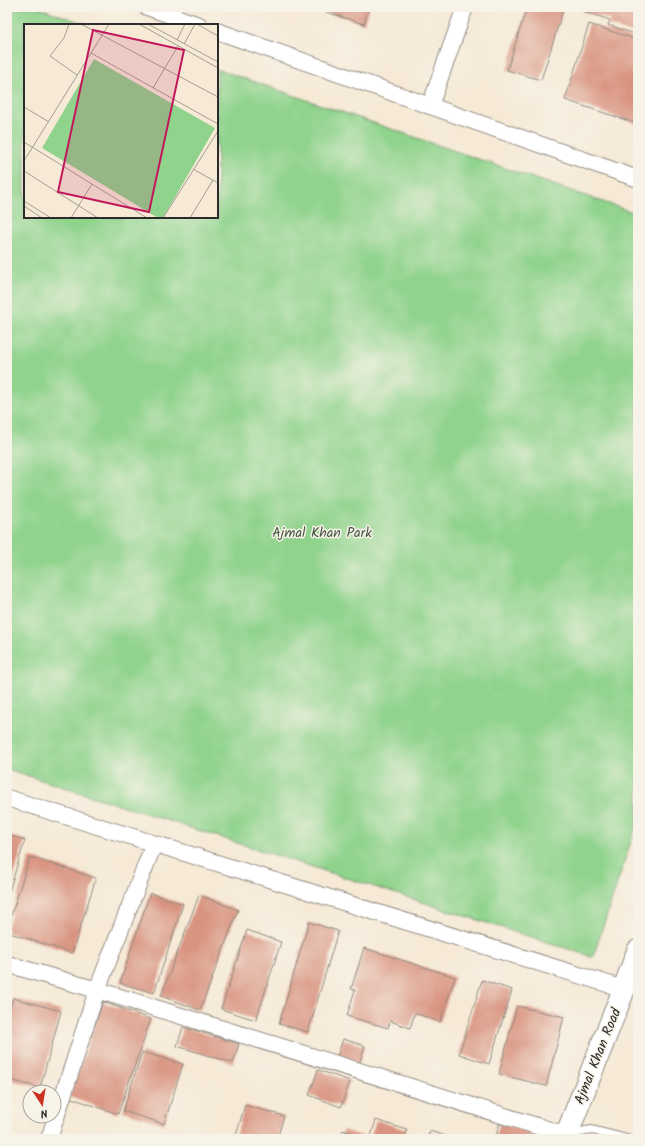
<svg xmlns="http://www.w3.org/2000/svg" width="645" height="1146" viewBox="0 0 645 1146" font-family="Kalam,sans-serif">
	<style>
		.green { fill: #8fd38c; stroke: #5d7f5c }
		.building { fill: #d99481 }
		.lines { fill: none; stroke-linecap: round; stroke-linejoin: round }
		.lane-casing { stroke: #908a80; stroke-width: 10 }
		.street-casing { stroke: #908a80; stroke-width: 18 }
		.secondary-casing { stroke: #908a80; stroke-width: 24 }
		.lane { stroke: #fff; stroke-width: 8 }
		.street { stroke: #fff; stroke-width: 16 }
		.secondary { stroke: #fff; stroke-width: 22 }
		.labels { text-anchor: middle; stroke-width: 3; stroke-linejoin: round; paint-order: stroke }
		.park-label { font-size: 14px; fill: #445543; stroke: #f7f3e8 }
		.street-label { font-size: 14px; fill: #2b2b2b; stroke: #f7f3e8 }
		.inset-road { fill: none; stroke: #a59d92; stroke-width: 1 }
		.view { fill: #c2185b; fill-opacity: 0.15; stroke: #c2185b; stroke-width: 2 }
		.inset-edge { fill: none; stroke: #2b2b2b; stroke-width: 2 }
	</style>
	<rect width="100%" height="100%" fill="#f7f3e8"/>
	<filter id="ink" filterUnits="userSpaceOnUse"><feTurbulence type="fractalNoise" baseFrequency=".025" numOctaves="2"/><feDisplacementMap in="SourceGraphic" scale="8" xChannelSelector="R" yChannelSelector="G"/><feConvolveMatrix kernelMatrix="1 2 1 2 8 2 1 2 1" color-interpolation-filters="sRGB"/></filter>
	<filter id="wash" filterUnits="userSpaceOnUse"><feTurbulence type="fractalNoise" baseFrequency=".012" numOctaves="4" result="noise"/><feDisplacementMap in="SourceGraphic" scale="16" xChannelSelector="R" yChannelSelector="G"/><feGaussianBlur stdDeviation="0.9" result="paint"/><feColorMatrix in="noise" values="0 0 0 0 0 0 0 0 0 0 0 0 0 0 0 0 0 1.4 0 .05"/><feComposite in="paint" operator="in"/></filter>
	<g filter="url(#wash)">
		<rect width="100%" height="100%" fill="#f6e9d6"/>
		<path class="green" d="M7 7H37L89 25H25V217H217V69L638 214V820L593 957 7 769Z"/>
		<g id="blocks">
			<g class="building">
				<path d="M321 7H369L364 24 320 10Z"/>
				<path d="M527 7H564L541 80 507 70Z"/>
				<path d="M583 7H638V35L608 25 610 20 582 11Z"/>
				<path d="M589 24 638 40V124L565 100Z"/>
				<path d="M7 835 25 840 7 898Z"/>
				<path d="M30 857 96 878 72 953 7 932V928Z"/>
				<path d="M150 893 183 904 154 993 120 983Z"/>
				<path d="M199 895 238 910 200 1010 161 996Z"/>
				<path d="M309 922 338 931 308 1032 279 1024Z"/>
				<path d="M247 930 281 942 256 1020 221 1009Z"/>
				<path d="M364 948 455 977 440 1022 415 1013 410 1028 390 1021 388 1028 347 1016 355 990 351 989Z"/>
				<path d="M482 980 512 990 489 1064 459 1054Z"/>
				<path d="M13 998 61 1011 40 1088 7 1079V1019Z"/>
				<path d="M103 1002 151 1019 118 1114 69 1097Z"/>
				<path d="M517 1006 564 1017 546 1086 499 1074Z"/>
				<path d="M183 1027 239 1044 233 1063 177 1046Z"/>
				<path d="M343 1039 365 1046 359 1064 337 1057Z"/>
				<path d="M142 1052 183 1064 164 1124 123 1111Z"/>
				<path d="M318 1070 350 1081 341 1107 309 1095Z"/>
				<path d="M245 1105 284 1116 277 1139H235Z"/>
				<path d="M376 1120 407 1130 404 1139H370Z"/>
				<path d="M500 1122 536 1133 534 1139H495Z"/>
				<path d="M343 1130 362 1136 361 1139H340Z"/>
				<path d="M430 1131 455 1139H427Z"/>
			</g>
		</g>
	</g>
	<g filter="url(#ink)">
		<use href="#blocks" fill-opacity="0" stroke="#908a80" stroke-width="1"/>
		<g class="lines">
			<g class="lane-casing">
				<path id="lane" d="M569 1134 592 1130 627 1139"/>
			</g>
			<g class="street-casing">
				<g id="street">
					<path d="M147 7 199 25"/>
					<path d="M217 31 638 179"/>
					<path d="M430 106 465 7"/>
					<path d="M7 798 624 989"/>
					<path d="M7 964 97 990 566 1135"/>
					<path d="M49 1139 97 990 152 849 156 845"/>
				</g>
			</g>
			<g class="secondary-casing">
				<path id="secondary" d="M565 1139 624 989 638 951"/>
			</g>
			<use href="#lane" class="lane"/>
			<use href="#street" class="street"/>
			<use href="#secondary" class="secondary"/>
		</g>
	</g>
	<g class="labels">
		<g class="park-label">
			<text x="322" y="537">Ajmal Khan Park</text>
		</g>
		<g class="street-label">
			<text transform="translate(597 1056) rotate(-68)" y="5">Ajmal Khan Road</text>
		</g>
	</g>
	<g transform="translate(24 24)">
		<rect width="194" height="194" fill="#f6e9d6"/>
		<path d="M70 35 191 104 139 194H134L18 124Z" fill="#8fd38c"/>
		<path class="inset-road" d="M45 0 40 14 26 32 53 51M57 0 194 73M115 0 194 44M124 0 194 38M173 0 194 12M153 16 161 0M160 20 171 0M67 29 194 100M129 64 154 22M0 83 25 98M0 118 123 194M0 137 85 0M169 145 194 159M0 147 74 194M0 177 27 194M0 182 18 194M47 194 68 160M139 194 194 107M166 194 189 156"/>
		<path class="view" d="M69 6 160 26 125 188 34 168Z"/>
		<rect width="194" height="194" class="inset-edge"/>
	</g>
	<rect width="645" height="1146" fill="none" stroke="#f7f3e8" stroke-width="24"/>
	<g transform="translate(42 1104) rotate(168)"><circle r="19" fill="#f7f3e8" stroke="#a5a39c"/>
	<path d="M0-3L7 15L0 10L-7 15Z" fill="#c8321e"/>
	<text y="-6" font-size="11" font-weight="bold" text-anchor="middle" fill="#2b2b2b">N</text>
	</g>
</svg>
